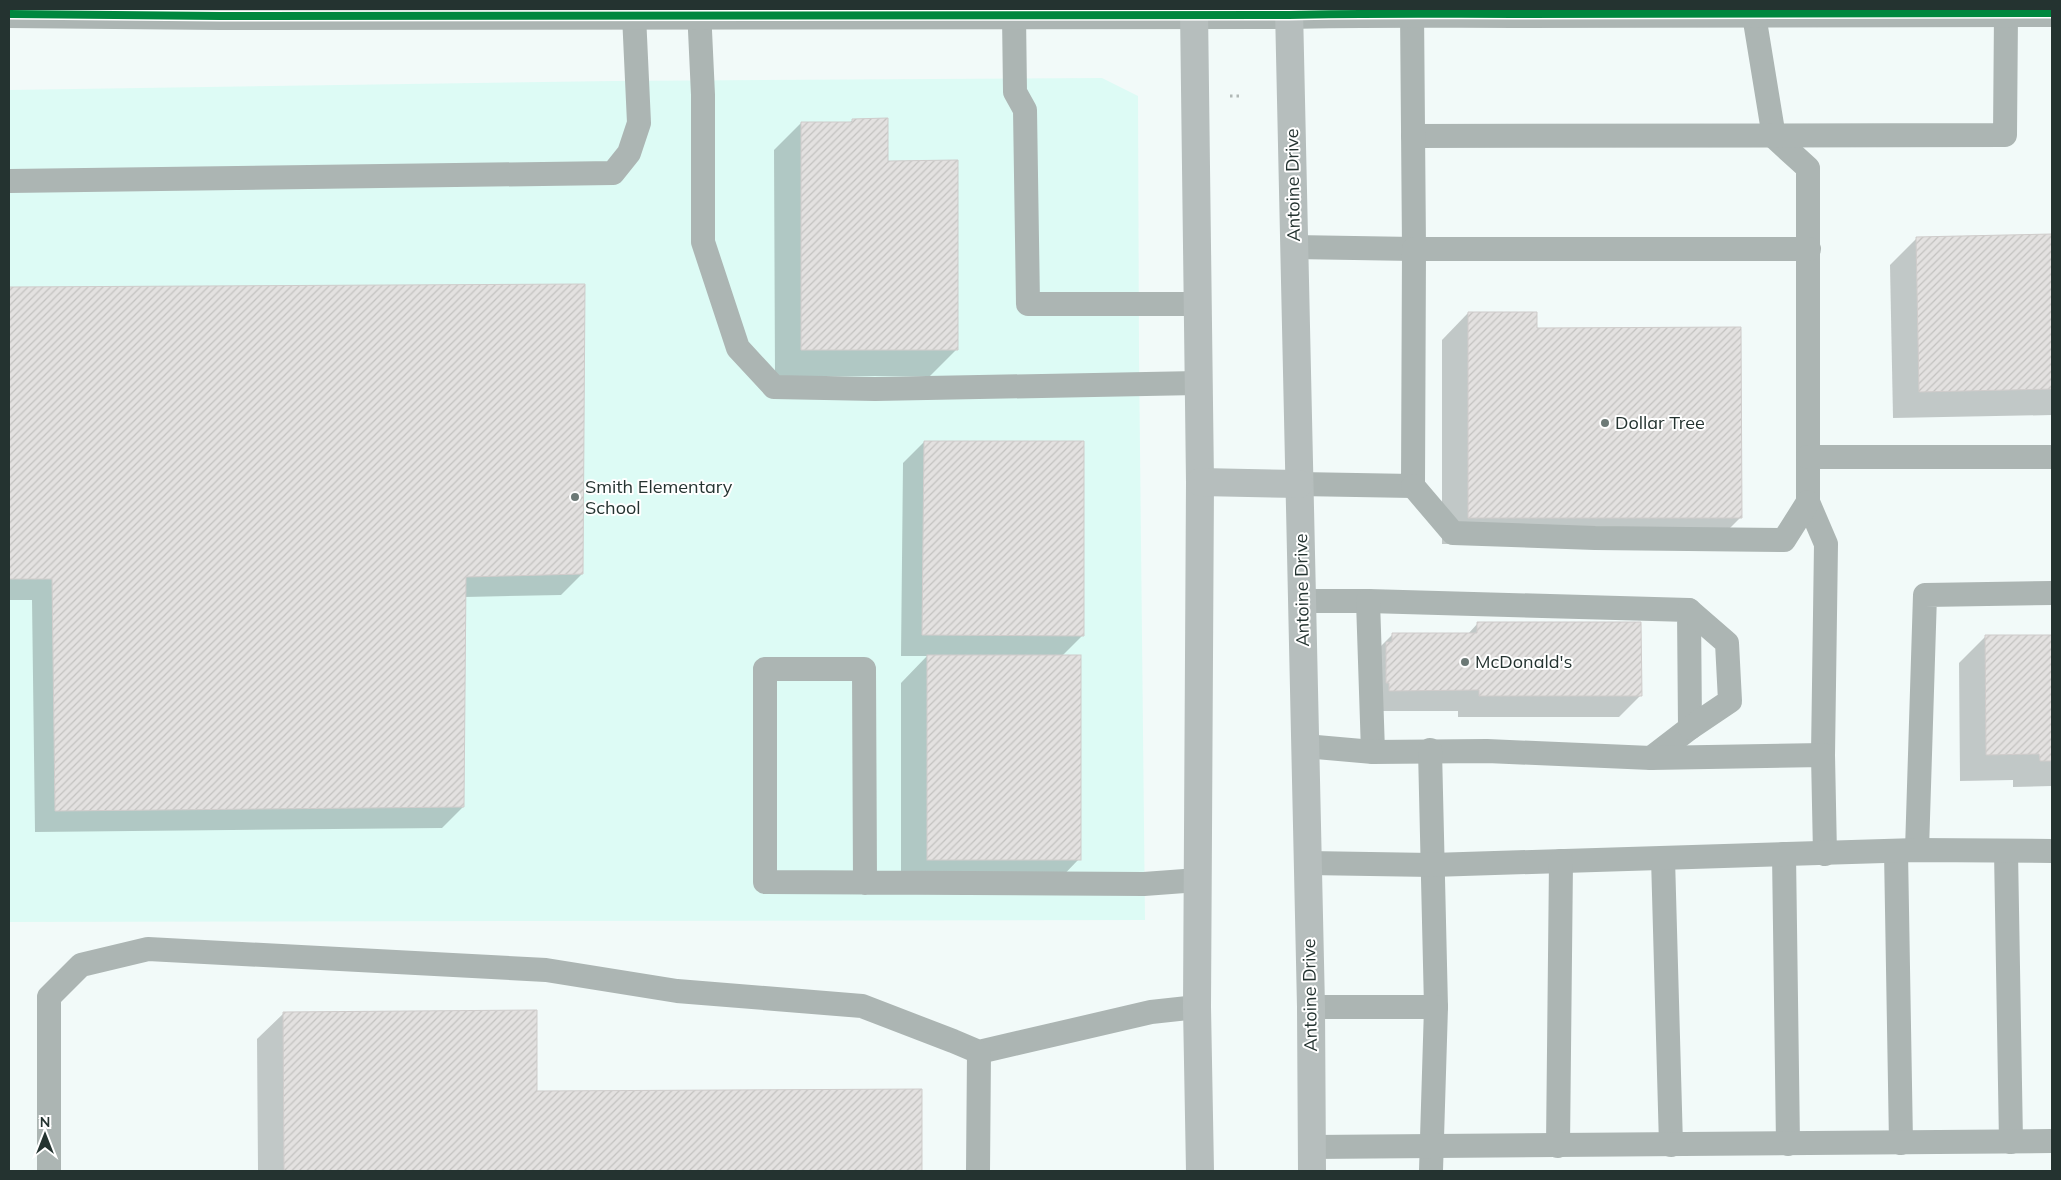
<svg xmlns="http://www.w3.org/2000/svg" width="2061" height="1180" viewBox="0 0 2061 1180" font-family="Mulish,sans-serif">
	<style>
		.built { fill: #ddfbf5 }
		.shadow { fill: #0003 }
		.building { fill: url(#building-hatch); stroke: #cfcccb }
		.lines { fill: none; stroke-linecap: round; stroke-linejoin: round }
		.path { stroke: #b0b8b6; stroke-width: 3; stroke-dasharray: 2.5 4; stroke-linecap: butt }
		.service { stroke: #acb5b3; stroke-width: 24 }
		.tertiary { stroke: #acb5b3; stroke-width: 28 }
		.secondary { stroke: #b6bebd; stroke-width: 28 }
		.cycleway-casing { stroke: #fff; stroke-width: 11 }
		.cycleway { stroke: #00873e; stroke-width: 8 }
		.poi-dot { fill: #6c7976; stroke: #fff; stroke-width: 2 }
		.labels { text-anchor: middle; stroke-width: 4; stroke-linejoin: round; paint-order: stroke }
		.street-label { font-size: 18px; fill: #243330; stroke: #fff }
		.poi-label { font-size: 18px; fill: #243330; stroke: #fff; text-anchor: start }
	</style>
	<defs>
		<pattern id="building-hatch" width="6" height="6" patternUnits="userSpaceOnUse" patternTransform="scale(1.25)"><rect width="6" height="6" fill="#e3e1e0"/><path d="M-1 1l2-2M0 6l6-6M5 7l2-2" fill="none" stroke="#c3c2c0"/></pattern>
	</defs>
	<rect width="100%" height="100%" fill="#f2faf9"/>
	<path class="built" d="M1102 78 1138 96 1139 355 1145 920 9 922V90L613 81Z"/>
	<g class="shadow">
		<path d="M853 120 887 162 957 349 930 376H775L774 150 801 123H849Z"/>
		<path d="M2052 235V415L1893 418 1890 265 1917 238Z"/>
		<path d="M584 285 582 574 561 595 465 597 463 807 442 828 35 832 32 600H9V288Z"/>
		<path d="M1468 313 1535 329 1741 517 1714 544H1442V340Z"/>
		<path d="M924 442 1082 636 1062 656 1079 859 1053 886H901V683L927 656H901L903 463Z"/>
		<path d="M1478 623 1640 696 1619 717H1458V711H1369L1371 656 1392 635 1468 634Z"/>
		<path d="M2052 636V786L2013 787V780L1960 781 1959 663 1985 637Z"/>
		<path d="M284 1013 536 1093 921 1090V1171H258L257 1039Z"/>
	</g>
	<g class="building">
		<path d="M888 118V161L958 160V350H801V122H852V119Z"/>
		<path d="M2052 234V389L1919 392 1916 237Z"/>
		<path d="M585 284 583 574 466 577 464 807 55 811 52 579H9V287Z"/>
		<path d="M1468 312H1537V328L1741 327 1742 518H1468Z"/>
		<path d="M924 441H1084V636L922 635Z"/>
		<path d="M1477 622H1641L1642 696H1479V690L1389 691V683H1386V642H1392V633H1477Z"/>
		<path d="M1985 635H2052V761H2040L2039 754 1986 755Z"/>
		<rect x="927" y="655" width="154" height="205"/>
		<path d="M537 1010V1091L922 1089V1171H284L283 1012Z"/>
	</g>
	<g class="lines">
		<path class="path" d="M1230 96H1239"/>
		<g class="service">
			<path d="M699 9 703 95V242L738 348 774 387 875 389 1198 383"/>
			<path d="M1753 9 1774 137 1808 168V502L1826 544 1823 755"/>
			<path d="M1014 15 1015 92 1025 110 1028 304H1197"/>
			<path d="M1413 136 2005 135 2006 13"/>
			<path d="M9 181 613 173 629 153 639 123 634 15"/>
			<path d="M1294 247 1414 249 1412 9"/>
			<path d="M1808 457H2052"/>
			<path d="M1299 484 1413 486 1414 249H1809"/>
			<path d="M1413 486 1453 533 1595 538 1784 540 1808 502"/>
			<path d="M1302 601H1368L1689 610 1690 728 1651 758"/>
			<path d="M1368 601 1373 752"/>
			<path d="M1689 610 1727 643 1730 701 1690 728"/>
			<path d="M1305 746 1373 752 1487 751 1651 758 1823 755 1825 854"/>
			<path d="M1430 750 1436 1007"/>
			<path d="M1917 850 1925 595 2052 593"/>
			<path d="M1896 851 1901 1143"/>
			<path d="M2006 851 2011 1142"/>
			<path d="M1784 854 1788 1144"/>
			<path d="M1663 858 1671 1145"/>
			<path d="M1308 863 1432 865 1917 850 2052 851"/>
			<path d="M865 883 864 669H765V882L1144 884 1198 880"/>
			<path d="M1311 1007H1436L1431 1171"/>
			<path d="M1558 1146 1561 861"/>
			<path d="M1312 1147 2052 1141"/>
			<path d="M49 1171V997L81 965 148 949 546 970 677 991 862 1006 953 1041 979 1052 1151 1012 1197 1007"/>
			<path d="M978 1171 979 1052"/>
		</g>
		<path class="tertiary" d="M9 14 220 16 1289 15C1366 13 1442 14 1519 14 1697 13 1875 13 2052 13"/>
		<g class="secondary">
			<path d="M1194 9 1200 482 1197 1007 1200 1171"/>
			<path d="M1289 9 1311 1007 1312 1171"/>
			<path d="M1200 482 1299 484"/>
		</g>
		<g class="cycleway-casing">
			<path id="cycleway" d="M9 14 220 16 1289 15C1366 13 1442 14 1519 14 1697 13 1875 13 2052 13"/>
		</g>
		<use href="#cycleway" class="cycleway"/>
	</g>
	<g class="poi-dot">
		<circle cx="1605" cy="423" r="5"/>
		<circle cx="575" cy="497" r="5"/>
		<circle cx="1465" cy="662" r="5"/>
	</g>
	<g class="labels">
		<g class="street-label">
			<text transform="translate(1293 185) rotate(-91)" y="6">Antoine Drive</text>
			<text transform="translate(1302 590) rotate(-91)" y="6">Antoine Drive</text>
			<text transform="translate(1310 995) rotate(-91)" y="6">Antoine Drive</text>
		</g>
		<g class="poi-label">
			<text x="1615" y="429">Dollar Tree</text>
			<text x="585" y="493">Smith Elementary<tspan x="585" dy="21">School</tspan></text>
			<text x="1475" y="668">McDonald's</text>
		</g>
	</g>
	<rect width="2061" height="1180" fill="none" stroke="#243330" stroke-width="20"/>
	<g transform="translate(45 1135)" stroke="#ffffff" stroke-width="4" paint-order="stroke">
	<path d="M0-4L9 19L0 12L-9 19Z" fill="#243330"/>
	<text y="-8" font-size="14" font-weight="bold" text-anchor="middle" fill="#243330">N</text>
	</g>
</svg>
